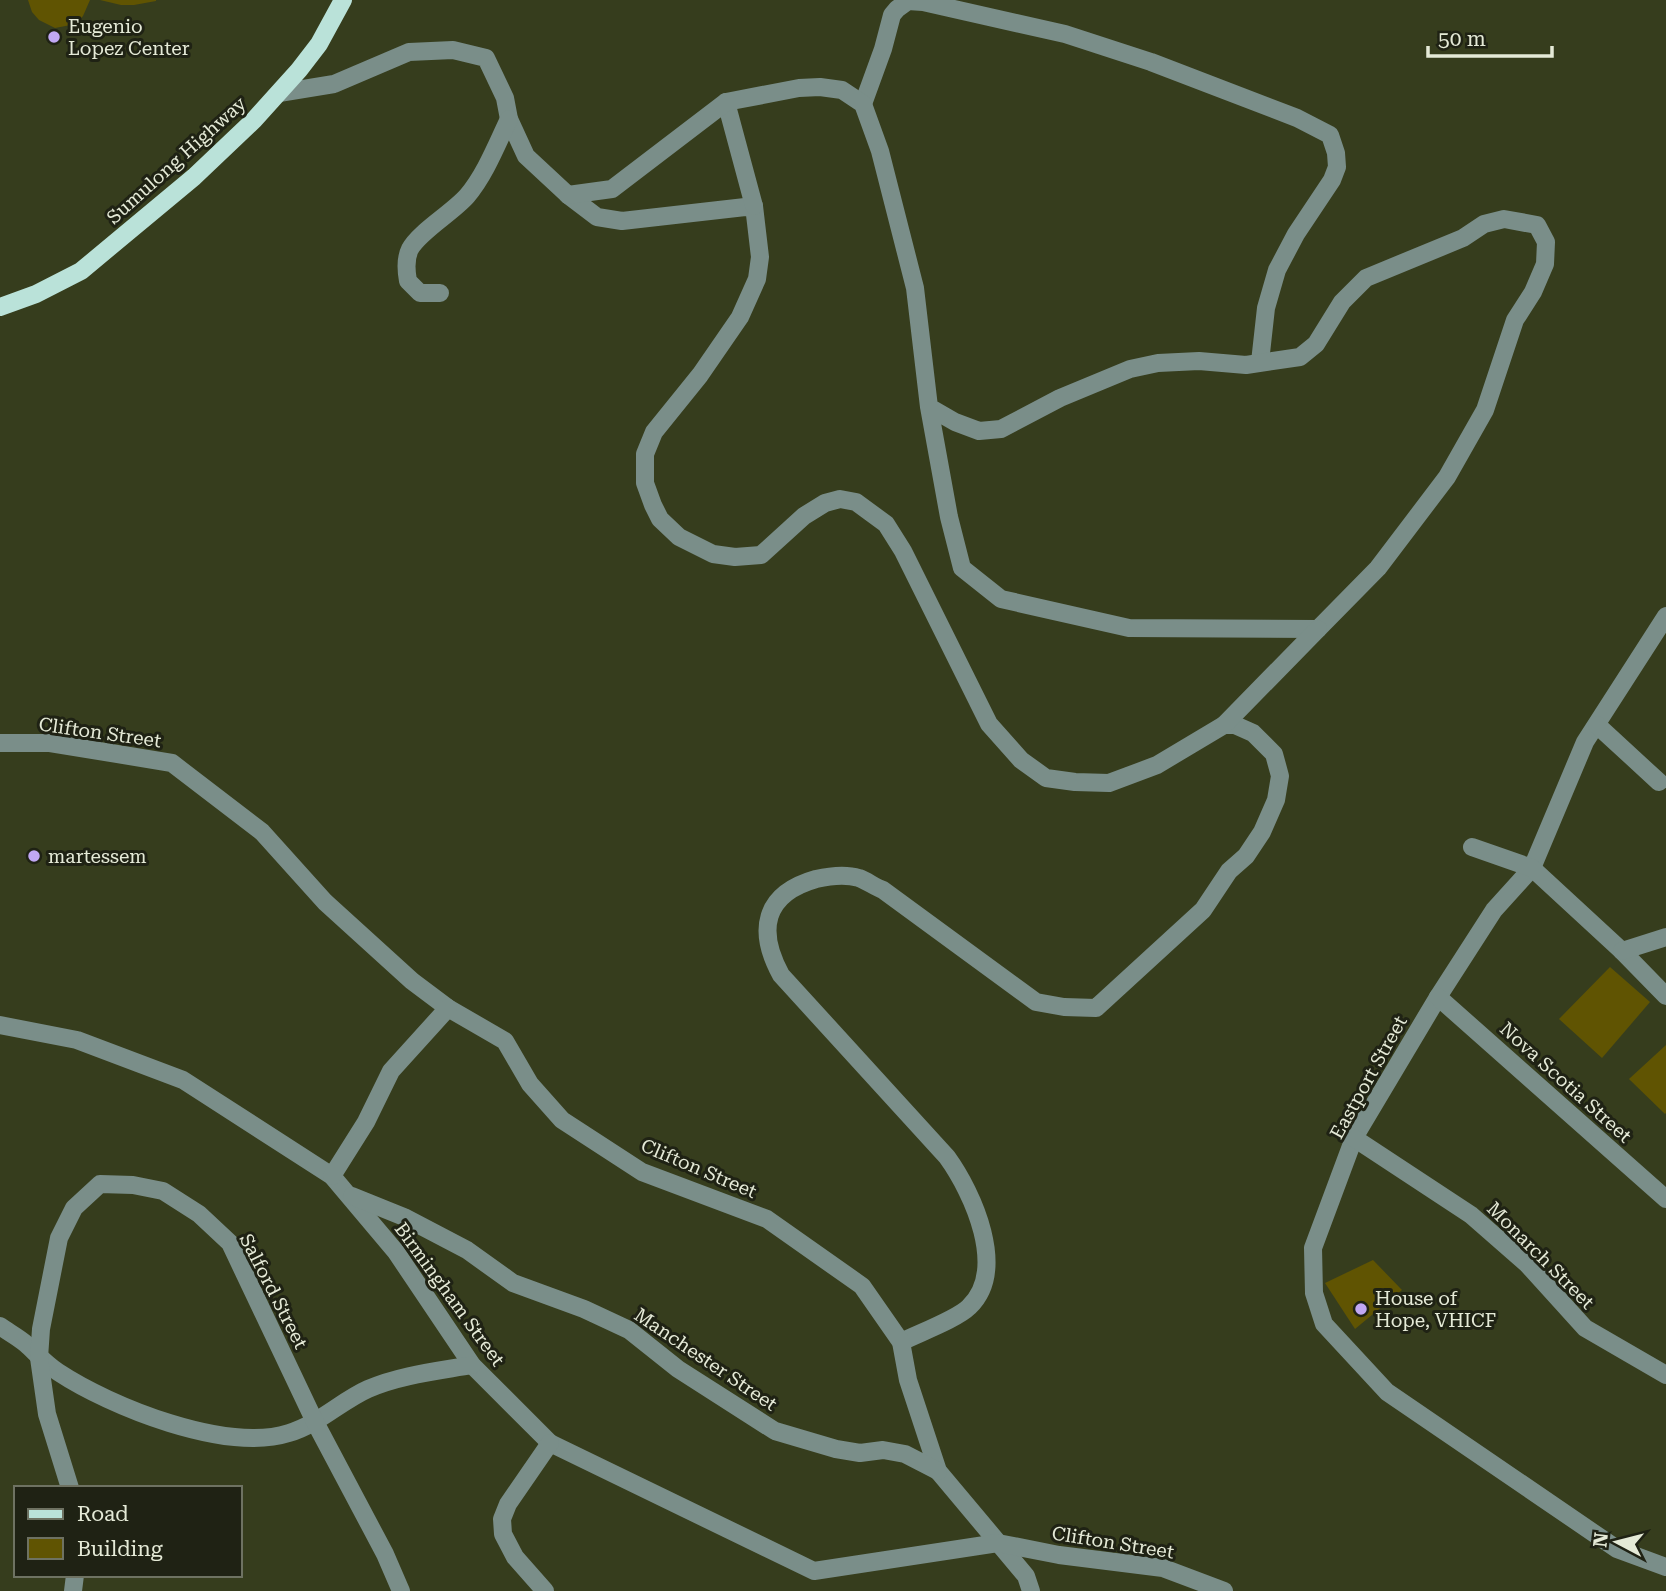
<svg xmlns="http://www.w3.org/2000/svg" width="1666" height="1591" viewBox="0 0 1666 1591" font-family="'Roboto Serif',serif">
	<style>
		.building { fill: #605402 }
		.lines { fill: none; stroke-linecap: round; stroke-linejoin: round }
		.minor { stroke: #7a8e89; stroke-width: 18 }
		.major { stroke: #bae2d9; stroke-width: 18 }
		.poi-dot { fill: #c1a8f3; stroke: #1f2214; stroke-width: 2.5 }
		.labels { text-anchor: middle; stroke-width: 6; stroke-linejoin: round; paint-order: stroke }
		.poi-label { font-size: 19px; fill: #e5ead7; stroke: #1f2214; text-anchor: start }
		.street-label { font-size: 19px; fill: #e5ead7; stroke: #1f2214 }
	</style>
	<rect width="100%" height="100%" fill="#363d1d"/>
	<g class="building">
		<path d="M28 0H90L83 16 76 24 55 28 39 20 32 12Z"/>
		<path d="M100 0H156V1L134 5H121Z"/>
		<path d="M1610 967 1650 1002 1602 1058 1559 1019Z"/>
		<path d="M1666 1045V1113L1665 1114 1629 1079Z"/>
		<path d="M1373 1260 1402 1290 1355 1329 1325 1283Z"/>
	</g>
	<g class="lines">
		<g class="minor">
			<path d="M279 93 334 84 409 52 453 50 486 58 505 98 509 119 526 156 568 195 597 217 622 221 754 206 760 257 757 279 740 317 700 375 654 432 645 454V483L653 505 660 519 679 537 713 554 735 557 761 555 804 516 825 503 840 499 856 502 886 524 903 551 989 724 1021 760 1046 778 1075 782 1109 783 1157 765 1224 725H1235L1253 733 1274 754 1280 776 1276 800 1262 832 1246 856 1229 871 1203 910 1096 1008 1064 1007 1036 1002 883 890C875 887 867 881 859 878 846 874 829 876 816 879 763 894 757 931 781 975L947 1157C973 1193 1008 1270 969 1307 957 1319 919 1333 901 1342"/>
			<path d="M726 102 754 206"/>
			<path d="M863 104 883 49 892 15 897 9 908 1 923 2 1065 34 1151 62 1297 118 1330 135 1336 153 1337 167 1332 180 1296 234 1277 270 1266 308 1260 362"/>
			<path d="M568 195 612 189 726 102 799 88 820 87 842 90 863 104 880 151 915 288 929 407 949 517 962 568 1001 599 1129 628 1318 629 1378 568 1447 477 1485 410 1515 320 1533 292 1545 264 1546 242 1537 225 1504 219 1484 224 1463 238 1366 278 1342 302 1316 344 1300 357 1246 365 1199 361 1158 363 1130 369 1060 398 1001 429 979 431 955 422 929 407"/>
			<path d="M440 293H420L408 281C406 270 405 259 410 249 419 232 452 213 467 196 485 175 497 144 509 119"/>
			<path d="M1666 616 1585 742 1532 868 1494 910 1438 997 1354 1138 1313 1248 1314 1293 1324 1324 1387 1392 1617 1549 1666 1567"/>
			<path d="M1224 725 1318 629"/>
			<path d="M1597 725 1659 782"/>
			<path d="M0 743H50L172 763 262 832 325 902 412 981 448 1008 505 1041 530 1084 562 1120 642 1172 767 1219 862 1286 901 1342 908 1380 938 1471 1026 1576 1031 1591"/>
			<path d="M1472 847 1532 868 1622 951 1666 996"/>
			<path d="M1622 951 1666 937"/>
			<path d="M1438 997 1666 1199"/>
			<path d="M0 1025 77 1040 183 1080 332 1176 396 1252 472 1365 550 1443 814 1571 998 1543 1059 1555 1163 1568 1224 1591"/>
			<path d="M1354 1138 1471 1215 1527 1264 1585 1328 1666 1375"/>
			<path d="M332 1176 366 1122 391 1071 448 1008"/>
			<path d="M352 1196 404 1217 467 1250 513 1283 584 1309 629 1330 678 1369 775 1431 836 1449 860 1453 883 1450 905 1454 938 1471"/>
			<path d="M0 1326C8 1332 18 1337 26 1344 37 1354 46 1364 58 1372 111 1407 226 1453 289 1433 319 1424 341 1401 368 1389 400 1375 438 1371 472 1365"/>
			<path d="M70 1488 47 1414 39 1358 41 1329 59 1238 74 1208 100 1184 133 1185 163 1191 199 1214 230 1243 315 1422 385 1554 401 1591"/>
			<path d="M73 1591 75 1575"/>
			<path d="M545 1591 515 1557 503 1534 502 1519 508 1504 550 1443"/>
		</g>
		<path class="major" d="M0 307 36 294 81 271 194 177 254 120 299 70 319 44 343 0"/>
	</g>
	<g class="poi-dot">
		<circle cx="54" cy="37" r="7"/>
		<circle cx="34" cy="856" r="7"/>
		<circle cx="1361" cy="1309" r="7"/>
	</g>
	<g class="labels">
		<g class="poi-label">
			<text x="68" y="33">Eugenio<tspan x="68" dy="22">Lopez Center</tspan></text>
			<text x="48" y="863">martessem</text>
			<text x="1375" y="1305">House of<tspan x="1375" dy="22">Hope, VHICF</tspan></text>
		</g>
		<g class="street-label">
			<text transform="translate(176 160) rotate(-42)" y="7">Sumulong Highway</text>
			<text transform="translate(100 732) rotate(8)" y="7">Clifton Street</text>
			<text transform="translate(1368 1077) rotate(-61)" y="7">Eastport Street</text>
			<text transform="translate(1566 1082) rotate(42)" y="7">Nova Scotia Street</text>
			<text transform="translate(699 1168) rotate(23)" y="7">Clifton Street</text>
			<text transform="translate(1541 1255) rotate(45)" y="7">Monarch Street</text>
			<text transform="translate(274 1291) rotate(63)" y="7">Salford Street</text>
			<text transform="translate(450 1294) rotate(54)" y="7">Birmingham Street</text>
			<text transform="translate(706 1359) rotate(34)" y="7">Manchester Street</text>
			<text transform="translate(1113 1542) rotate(9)" y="7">Clifton Street</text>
		</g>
	</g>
	<rect x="14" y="1486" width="228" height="91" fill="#1f2214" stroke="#6e7262" stroke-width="2"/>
	<rect x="28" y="1509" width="35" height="10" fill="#bae2d9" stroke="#6e7262" stroke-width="2"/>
	<text x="77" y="1521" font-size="21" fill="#e5ead7">Road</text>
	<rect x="28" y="1538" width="35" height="21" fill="#605402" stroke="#6e7262" stroke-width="2"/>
	<text x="77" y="1556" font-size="21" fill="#e5ead7">Building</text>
	<g transform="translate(1617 1542) rotate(277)" stroke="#1f2214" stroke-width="5" paint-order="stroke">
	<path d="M0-5L12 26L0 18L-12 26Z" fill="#e5ead7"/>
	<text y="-10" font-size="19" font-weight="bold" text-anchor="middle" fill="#e5ead7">N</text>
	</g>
	<path d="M1428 46v10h124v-10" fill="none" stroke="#e5ead7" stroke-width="3.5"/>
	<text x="1438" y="46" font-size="21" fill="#e5ead7" stroke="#1f2214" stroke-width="5" paint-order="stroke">50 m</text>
</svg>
